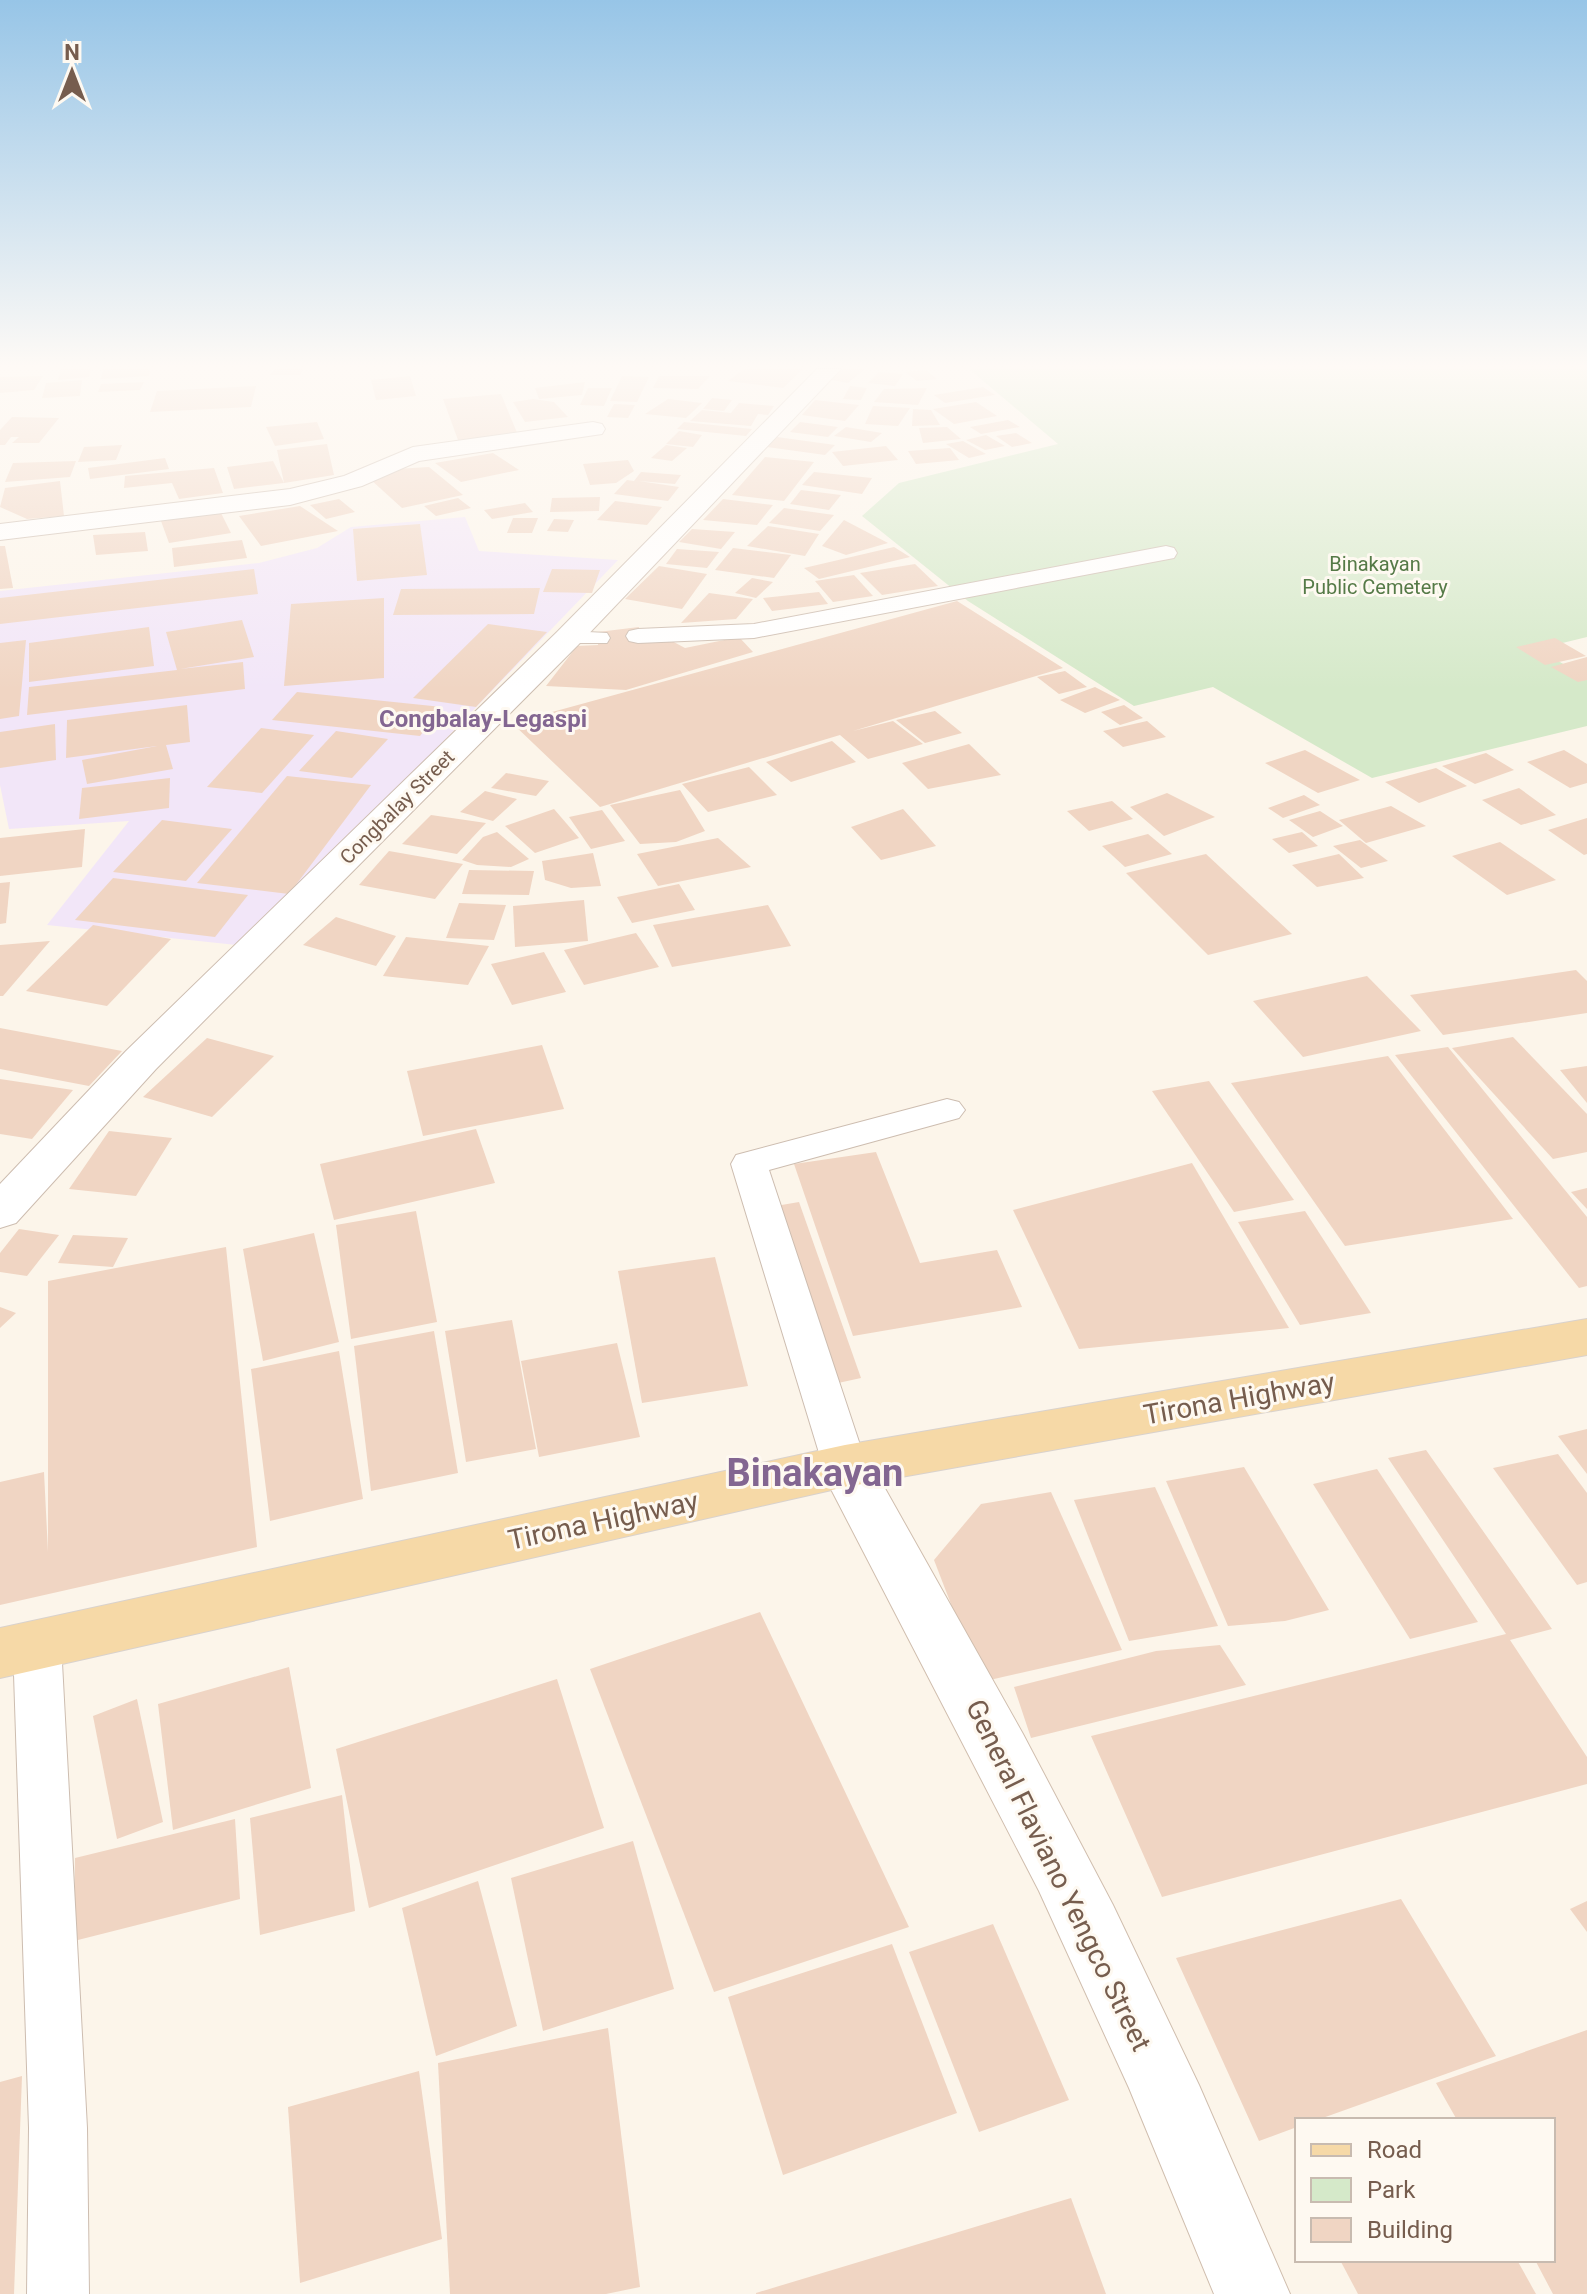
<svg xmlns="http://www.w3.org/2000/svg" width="1587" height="2294" viewBox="0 0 1587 2294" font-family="Roboto,sans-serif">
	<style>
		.education { fill: #f2e6f8 }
		.green { fill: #d5e9c9 }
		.building { fill: #f0d5c3 }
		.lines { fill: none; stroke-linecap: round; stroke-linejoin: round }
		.service-casing { stroke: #cdbdb0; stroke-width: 2 }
		.minor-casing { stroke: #cdbdb0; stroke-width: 2 }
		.tertiary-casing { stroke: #cdbdb0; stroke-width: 2 }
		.secondary-casing { stroke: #d0beae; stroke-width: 2 }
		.primary-casing { stroke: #d9d2cd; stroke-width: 2 }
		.service { fill: #fff; fill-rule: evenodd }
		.minor { fill: #fff; fill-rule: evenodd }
		.tertiary { fill: #fff; fill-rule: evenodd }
		.secondary { fill: #fff; fill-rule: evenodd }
		.primary { fill: #f6d9a7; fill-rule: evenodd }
		.labels { text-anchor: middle; stroke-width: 6; stroke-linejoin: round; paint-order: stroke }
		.far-park-label { font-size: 20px; fill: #557a47; stroke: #fef9f1 }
		.far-street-label { font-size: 20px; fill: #765d4e; stroke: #fef9f1 }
		.far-quarter-label { font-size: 24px; font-weight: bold; fill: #836691; stroke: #fef9f1 }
		.near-street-label { font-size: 28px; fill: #765d4e; stroke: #fef9f1 }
		.near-district-label { font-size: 38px; font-weight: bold; fill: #836691; stroke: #fef9f1 }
	</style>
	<rect width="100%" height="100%" fill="#fcf5ea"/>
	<path class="education" d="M465 517 479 551 618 560 246 946 47 925 129 821 9 829 0 785V591L259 563 317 548 351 527Z"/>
	<path class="green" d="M969 369H1587V637L1538 649 1587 678V726L1372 778 1213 687 1134 706 968 601 862 516 899 483 1058 444Z"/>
	<g class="building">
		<path d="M61 369H91L89 377 58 380Z"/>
		<path d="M103 369H150L149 376 101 379Z"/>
		<path d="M274 369H303L300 375H270Z"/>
		<path d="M744 369H803L783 388 728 381Z"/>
		<path d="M841 369H865L848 383 827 379Z"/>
		<path d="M926 370 937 379 917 381 905 372Z"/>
		<path d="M879 372 903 374 895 386 868 383Z"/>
		<path d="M43 376 34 390 0 393V377Z"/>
		<path d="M410 376 416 396 376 400 371 380Z"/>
		<path d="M622 376 649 377 637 402 610 401Z"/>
		<path d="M659 376H710L698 389 653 388Z"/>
		<path d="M82 380 80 396 42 398 46 383Z"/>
		<path d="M144 382 140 390 98 392 101 384Z"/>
		<path d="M585 382 582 395 539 399 535 388Z"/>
		<path d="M256 386 251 407 150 412 157 391Z"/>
		<path d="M850 386 867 388 861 400 843 399Z"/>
		<path d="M983 387 995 395 945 403 934 395Z"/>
		<path d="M588 388H612L604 406 580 405Z"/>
		<path d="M927 388 918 405 874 402 884 389Z"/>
		<path d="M501 394 518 435 458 440 443 399Z"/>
		<path d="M712 398 732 400 724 411 703 409Z"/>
		<path d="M533 399 554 402 568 417 525 422 513 402Z"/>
		<path d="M668 399 702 403 686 418 645 414Z"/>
		<path d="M815 400 859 405 845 421 802 415Z"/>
		<path d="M976 402 997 416 954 424 933 409Z"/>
		<path d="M739 403 774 406 768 415 758 414 751 426 690 421 702 410 731 413Z"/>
		<path d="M614 404 635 405 628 418 607 417Z"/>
		<path d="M873 406 910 408 898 426 865 424Z"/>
		<path d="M913 409 931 410 940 425 912 426Z"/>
		<path d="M12 417 59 418 39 443H12L19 437H11L5 445H0V430Z"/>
		<path d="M1008 420 1020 427 981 434 970 427Z"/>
		<path d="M317 422 324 439 275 446 266 427Z"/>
		<path d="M684 422 752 429 746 436 677 429Z"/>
		<path d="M800 422 838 427 828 437 790 432Z"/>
		<path d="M846 427 882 433 871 442 834 436Z"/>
		<path d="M947 427 961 439 923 443 919 428Z"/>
		<path d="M679 431 702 435 693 447 666 444Z"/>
		<path d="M1016 433 1032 443 1012 447 996 436Z"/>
		<path d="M986 435 1005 446 985 450 966 440Z"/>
		<path d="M777 437 835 445 825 455 767 447Z"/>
		<path d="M963 441 986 454 969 458 946 444Z"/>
		<path d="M327 444 334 475 284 483 277 450Z"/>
		<path d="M122 445 116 460 78 462 84 447Z"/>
		<path d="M666 445 687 448 672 461 651 458Z"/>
		<path d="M886 446 898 460 843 466 832 452Z"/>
		<path d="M950 448 959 460 916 464 908 451Z"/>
		<path d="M493 453 519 470 461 482 435 463Z"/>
		<path d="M765 457 814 462 784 501 732 495Z"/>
		<path d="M165 458 169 469 90 479 88 468Z"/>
		<path d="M628 460 634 471 616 483 590 485 583 464Z"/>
		<path d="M76 461 70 477 5 482 13 463Z"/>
		<path d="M273 461 284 483 234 489 227 467Z"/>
		<path d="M429 467 463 495 402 508 370 479 395 469Z"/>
		<path d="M214 468 223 493 179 499 172 483 124 488 125 476Z"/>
		<path d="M641 472 681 475 675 484 639 481 679 487 668 501 614 494 627 480 634 481Z"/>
		<path d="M814 472 872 478 862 494 802 485Z"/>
		<path d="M60 481 64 516 27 519 0 507 5 488Z"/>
		<path d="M801 490 841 495 829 510 790 504Z"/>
		<path d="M600 497 599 511 550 512 552 498Z"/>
		<path d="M458 498 471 508 436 516 424 506Z"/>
		<path d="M339 499 355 512 326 519 310 505Z"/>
		<path d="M723 499 773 505 757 525 703 520Z"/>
		<path d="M615 501 662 507 647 525 597 520Z"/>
		<path d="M525 503 533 512 492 519 484 510Z"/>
		<path d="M300 506 338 531 261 546 239 516Z"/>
		<path d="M784 508 834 515 820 531 769 523Z"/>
		<path d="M221 513 231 533 169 543 161 521Z"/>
		<path d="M513 518H538L532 533H507Z"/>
		<path d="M554 519 574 520 568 532 547 531Z"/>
		<path d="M844 520 888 543 846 555 822 546Z"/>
		<path d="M420 524 427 575 357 581 353 529Z"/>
		<path d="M768 526 819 534 805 556 747 546Z"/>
		<path d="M692 529 735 532 721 549 679 542Z"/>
		<path d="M145 532 148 551 96 555 93 535Z"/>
		<path d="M242 540 247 558 174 567 172 548Z"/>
		<path d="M0 546H5L13 588 0 589Z"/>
		<path d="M894 547 910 557 819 579 804 568Z"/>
		<path d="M733 548 791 555 774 578 715 570Z"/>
		<path d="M677 549 719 552 707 568 666 564Z"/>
		<path d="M915 564 938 586 882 595 860 573Z"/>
		<path d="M659 566 707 574 682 609 625 599Z"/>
		<path d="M254 569 258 594 0 624V598Z"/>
		<path d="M552 569 600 570 592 593 543 592Z"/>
		<path d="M854 575 873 596 833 602 815 581Z"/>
		<path d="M752 578 773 582 756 598 735 593Z"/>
		<path d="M540 588 534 614 393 615 401 589Z"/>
		<path d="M819 592 828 604 772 611 763 598Z"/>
		<path d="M709 593 753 599 736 619 681 623Z"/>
		<path d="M384 598V678L284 686 291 604Z"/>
		<path d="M957 601 1063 668 853 731 893 721 923 744 868 759 840 735 600 807 512 723Z"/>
		<path d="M242 620 254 657 180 669 243 662 245 689 27 715 29 687 177 670 166 632Z"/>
		<path d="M488 624 547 632 476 707 413 698Z"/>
		<path d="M149 627 154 666 29 682V643Z"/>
		<path d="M639 627 637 641 670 640 685 648 739 637 753 652 626 690 546 686 577 646 598 645V632Z"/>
		<path d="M1555 638 1586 656 1545 665 1516 647Z"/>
		<path d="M26 640 19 716 0 719V643Z"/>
		<path d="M1587 657V680L1578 682 1551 667Z"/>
		<path d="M1065 671 1087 687 1059 694 1037 677Z"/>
		<path d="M1095 687 1120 700 1085 713 1060 700Z"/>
		<path d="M297 692 442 707 420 736 272 720Z"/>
		<path d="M187 705 190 742 166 745 173 769 87 784 82 760 157 746 66 758 67 720Z"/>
		<path d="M1124 705 1143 718 1120 725 1101 712Z"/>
		<path d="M935 711 962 733 925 743 896 720Z"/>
		<path d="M1147 721 1166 737 1123 747 1103 731Z"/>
		<path d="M55 724 56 760 0 768V732Z"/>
		<path d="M261 728 314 735 262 793 207 787Z"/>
		<path d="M336 731 388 739 352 778 299 771Z"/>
		<path d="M832 741 856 762 791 782 766 762Z"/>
		<path d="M969 744 1001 775 928 789 902 763Z"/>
		<path d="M1305 750 1360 780 1318 793 1265 763Z"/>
		<path d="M1564 750 1587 764V783L1570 788 1527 762Z"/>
		<path d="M1486 753 1514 770 1475 784 1442 766Z"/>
		<path d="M749 767 777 795 708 812 682 784Z"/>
		<path d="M1436 768 1467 786 1419 803 1385 782Z"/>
		<path d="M506 773 549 781 536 796 491 788Z"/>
		<path d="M287 776 371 785 289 894 197 883Z"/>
		<path d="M170 778 169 808 79 819 82 788Z"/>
		<path d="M1519 788 1556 815 1521 825 1482 800Z"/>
		<path d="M680 790 705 831 676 842 640 844 610 805Z"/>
		<path d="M485 791 517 799 493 821 460 812Z"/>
		<path d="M1167 793 1215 817 1164 836 1130 807Z"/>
		<path d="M1304 795 1320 805 1283 818 1268 808Z"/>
		<path d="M1112 801 1133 819 1089 831 1067 811Z"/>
		<path d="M1391 806 1426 826 1366 843 1339 820Z"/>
		<path d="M554 809 579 838 535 853 505 826Z"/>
		<path d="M903 809 936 846 881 860 851 827Z"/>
		<path d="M602 810 625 841 591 849 569 817Z"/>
		<path d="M1320 811 1343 826 1313 837 1289 820Z"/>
		<path d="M431 815 486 823 457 854 402 844Z"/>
		<path d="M1587 818V854L1584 855 1548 830Z"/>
		<path d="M162 820 232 829 186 881 113 872Z"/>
		<path d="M85 829 82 867 0 876V838Z"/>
		<path d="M497 832 529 859 511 867 477 865 462 860 483 837Z"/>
		<path d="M1302 832 1318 846 1289 853 1272 839Z"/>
		<path d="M1148 834 1172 854 1125 867 1102 846Z"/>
		<path d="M718 838 751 867 658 886 637 854Z"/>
		<path d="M1360 840 1388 861 1361 868 1333 846Z"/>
		<path d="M1500 842 1556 880 1507 895 1452 856Z"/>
		<path d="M389 851 463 864 435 899 359 885Z"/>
		<path d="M593 853 601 886 571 888 545 880 542 861Z"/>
		<path d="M1206 854 1292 934 1208 955 1126 873Z"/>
		<path d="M1339 854 1364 878 1317 887 1292 865Z"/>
		<path d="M469 870 534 871 529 895 462 894Z"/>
		<path d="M113 878 248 895 215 937 75 920Z"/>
		<path d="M10 882 6 923 0 924V883Z"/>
		<path d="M679 884 695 910 632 923 617 897Z"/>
		<path d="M584 900 588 941 515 947 513 906Z"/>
		<path d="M459 903 506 905 494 940 446 938Z"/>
		<path d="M768 905 791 946 672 967 653 925Z"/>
		<path d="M336 917 396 936 376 966 303 945Z"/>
		<path d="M93 925 171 939 107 1006 26 991Z"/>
		<path d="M636 933 659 967 584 985 564 950Z"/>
		<path d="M406 937 489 946 468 985 383 976Z"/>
		<path d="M50 941 3 996H0V945Z"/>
		<path d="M544 952 566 992 512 1005 491 964Z"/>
		<path d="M1576 970 1587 981V1013L1443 1035 1410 995Z"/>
		<path d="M1367 976 1421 1031 1303 1057 1253 1001Z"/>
		<path d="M0 1028 122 1051 89 1086 0 1069Z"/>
		<path d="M1513 1037 1587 1114V1152L1553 1159 1452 1048Z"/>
		<path d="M207 1038 274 1056 212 1117 143 1097Z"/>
		<path d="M542 1045 564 1109 423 1136 407 1071Z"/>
		<path d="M1448 1047 1587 1217V1286L1579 1288 1395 1055Z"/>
		<path d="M1388 1056 1513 1219 1345 1246 1231 1083Z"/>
		<path d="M1587 1066V1103L1560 1070Z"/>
		<path d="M0 1079 73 1090 32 1139 0 1134Z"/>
		<path d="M1209 1081 1294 1200 1234 1212 1152 1091Z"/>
		<path d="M476 1129 495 1183 334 1220 320 1164Z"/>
		<path d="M109 1131 172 1138 136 1196 69 1189Z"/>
		<path d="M876 1152 920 1263 997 1250 1022 1307 853 1336 794 1164Z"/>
		<path d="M1192 1163 1289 1328 1079 1349 1013 1210Z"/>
		<path d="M1587 1188V1209L1571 1192Z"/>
		<path d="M799 1202 861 1378 829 1385 770 1207Z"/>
		<path d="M416 1211 437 1322 351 1339 336 1225Z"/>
		<path d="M1305 1211 1371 1313 1300 1325 1238 1222Z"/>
		<path d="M19 1229 59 1235 27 1276 0 1272V1253Z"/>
		<path d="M314 1233 339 1342 263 1361 243 1249Z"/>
		<path d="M73 1235 128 1238 113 1267 58 1263Z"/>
		<path d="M226 1247 257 1547 0 1605V1482L44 1472 48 1552V1281Z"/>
		<path d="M715 1257 748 1386 642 1403 618 1271Z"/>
		<path d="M0 1307 16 1313 0 1328Z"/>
		<path d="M512 1320 536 1449 466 1462 445 1331Z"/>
		<path d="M434 1331 458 1473 371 1491 354 1346Z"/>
		<path d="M617 1343 640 1437 539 1457 521 1361Z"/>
		<path d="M339 1351 363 1499 270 1521 251 1369Z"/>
		<path d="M1587 1429V1474L1558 1436Z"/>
		<path d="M1426 1450 1552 1629 1510 1640 1587 1757V1784L1162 1897 1091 1736 1506 1634 1388 1458Z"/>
		<path d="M1558 1454 1587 1493V1582L1577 1585 1493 1468Z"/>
		<path d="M1244 1467 1329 1610 1285 1621 1228 1626 1166 1481Z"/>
		<path d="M1377 1469 1478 1622 1410 1639 1313 1484Z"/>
		<path d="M1155 1487 1218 1626 1129 1641 1074 1500Z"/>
		<path d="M1051 1492 1122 1650 981 1682 934 1560 981 1504Z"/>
		<path d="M760 1612 909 1927 714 1992 590 1669Z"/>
		<path d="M1220 1645 1246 1685 1031 1738 1014 1687 1156 1651Z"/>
		<path d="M289 1667 311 1788 173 1830 158 1704Z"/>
		<path d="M557 1679 604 1828 369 1908 336 1749Z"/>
		<path d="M137 1699 163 1822 117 1839 93 1716Z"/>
		<path d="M342 1795 355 1911 260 1935 250 1818Z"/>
		<path d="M235 1819 240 1899 74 1941 75 1858Z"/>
		<path d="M633 1841 674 1989 543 2031 511 1878Z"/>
		<path d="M478 1881 517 2026 436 2056 402 1908Z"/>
		<path d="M1401 1899 1496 2056 1317 2120H1297V2127L1259 2141 1176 1958Z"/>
		<path d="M1587 1901V1932L1570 1909Z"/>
		<path d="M993 1924 1069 2100 979 2132 909 1952Z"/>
		<path d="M892 1944 957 2113 783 2175 728 1997Z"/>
		<path d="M608 2028 640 2287 606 2294H450L438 2063Z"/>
		<path d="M1587 2030V2294H1553L1535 2260H1553V2120H1457L1436 2083Z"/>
		<path d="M419 2071 442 2239 300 2283 288 2107Z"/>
		<path d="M22 2076 14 2294H0V2082Z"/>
		<path d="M1071 2198 1106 2294H756V2293Z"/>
		<path d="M1340 2260H1517L1536 2294H1358Z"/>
	</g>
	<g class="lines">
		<g class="service-casing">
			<g id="service">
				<path d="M1166 546 1174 548 1177 553 1174 558 754 638 638 643 629 641 626 636 629 631 638 629 754 624Z"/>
				<path d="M568 631 607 633 610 638 607 643H559L556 638 559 633Z"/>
				<path d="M947 1099 959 1102 965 1110 959 1118 769 1170 867 1466 860 1478 845 1483 830 1478 823 1466 731 1164 736 1155Z"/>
				<path d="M37 1624 54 1630 61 1644 87 2128 89 2294H27L29 2128 13 1644 20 1630Z"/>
			</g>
		</g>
		<g class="minor-casing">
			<path id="minor" d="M593 422 602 424 605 429 602 434 419 461 362 486 290 505 0 540V524L290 489 344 476 413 447Z"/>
		</g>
		<g class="tertiary-casing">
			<path id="tertiary" d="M817 369H841L579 644 156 1069 16 1223 0 1228V1184L126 1051 557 632Z"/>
		</g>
		<g class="secondary-casing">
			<path id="secondary" d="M845 1445 864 1451 1023 1734 1113 1905 1199 2085 1290 2294H1214L1129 2088 1039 1891 819 1466 826 1451Z"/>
		</g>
		<g class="primary-casing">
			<path id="primary" d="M1587 1319V1355L845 1487 0 1678V1628L845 1445Z"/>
		</g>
		<use href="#service" class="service"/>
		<use href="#minor" class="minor"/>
		<use href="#tertiary" class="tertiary"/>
		<use href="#secondary" class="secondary"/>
		<use href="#primary" class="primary"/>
	</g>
	<linearGradient id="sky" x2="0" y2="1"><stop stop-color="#97c5e7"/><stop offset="0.53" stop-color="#fefaf6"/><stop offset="1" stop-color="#fefaf6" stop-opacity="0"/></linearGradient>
	<rect width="1587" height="690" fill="url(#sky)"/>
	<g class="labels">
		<g class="far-park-label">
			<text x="1375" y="571">Binakayan<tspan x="1375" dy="23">Public Cemetery</tspan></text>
		</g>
		<g class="far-street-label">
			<text transform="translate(397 807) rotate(-45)" y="7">Congbalay Street</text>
		</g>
		<g class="far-quarter-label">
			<text x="483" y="727">Congbalay-Legaspi</text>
		</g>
		<g class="near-street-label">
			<text transform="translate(1239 1398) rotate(-10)" y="10">Tirona Highway</text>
			<text transform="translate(603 1520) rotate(-12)" y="10">Tirona Highway</text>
			<text transform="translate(1059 1875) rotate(64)" y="10">General Flaviano Yengco Street</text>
		</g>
		<g class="near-district-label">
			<text x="815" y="1486">Binakayan</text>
		</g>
	</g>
	<rect x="1295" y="2118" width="260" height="144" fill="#fef9f1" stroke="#c8bbb0" stroke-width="2"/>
	<rect x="1311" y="2144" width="40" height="12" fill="#f6d9a7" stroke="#c8bbb0" stroke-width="2"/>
	<text x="1367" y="2158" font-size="24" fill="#765d4e">Road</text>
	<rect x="1311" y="2178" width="40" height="24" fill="#d5e9c9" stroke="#c8bbb0" stroke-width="2"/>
	<text x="1367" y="2198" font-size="24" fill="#765d4e">Park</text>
	<rect x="1311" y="2218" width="40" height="24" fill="#f0d5c3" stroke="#c8bbb0" stroke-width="2"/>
	<text x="1367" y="2238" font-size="24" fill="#765d4e">Building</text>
	<g transform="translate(72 72)" stroke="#fef9f1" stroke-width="6" paint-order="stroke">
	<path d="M0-6L14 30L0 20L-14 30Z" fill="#765d4e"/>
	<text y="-12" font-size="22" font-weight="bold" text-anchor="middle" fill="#765d4e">N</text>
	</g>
</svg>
